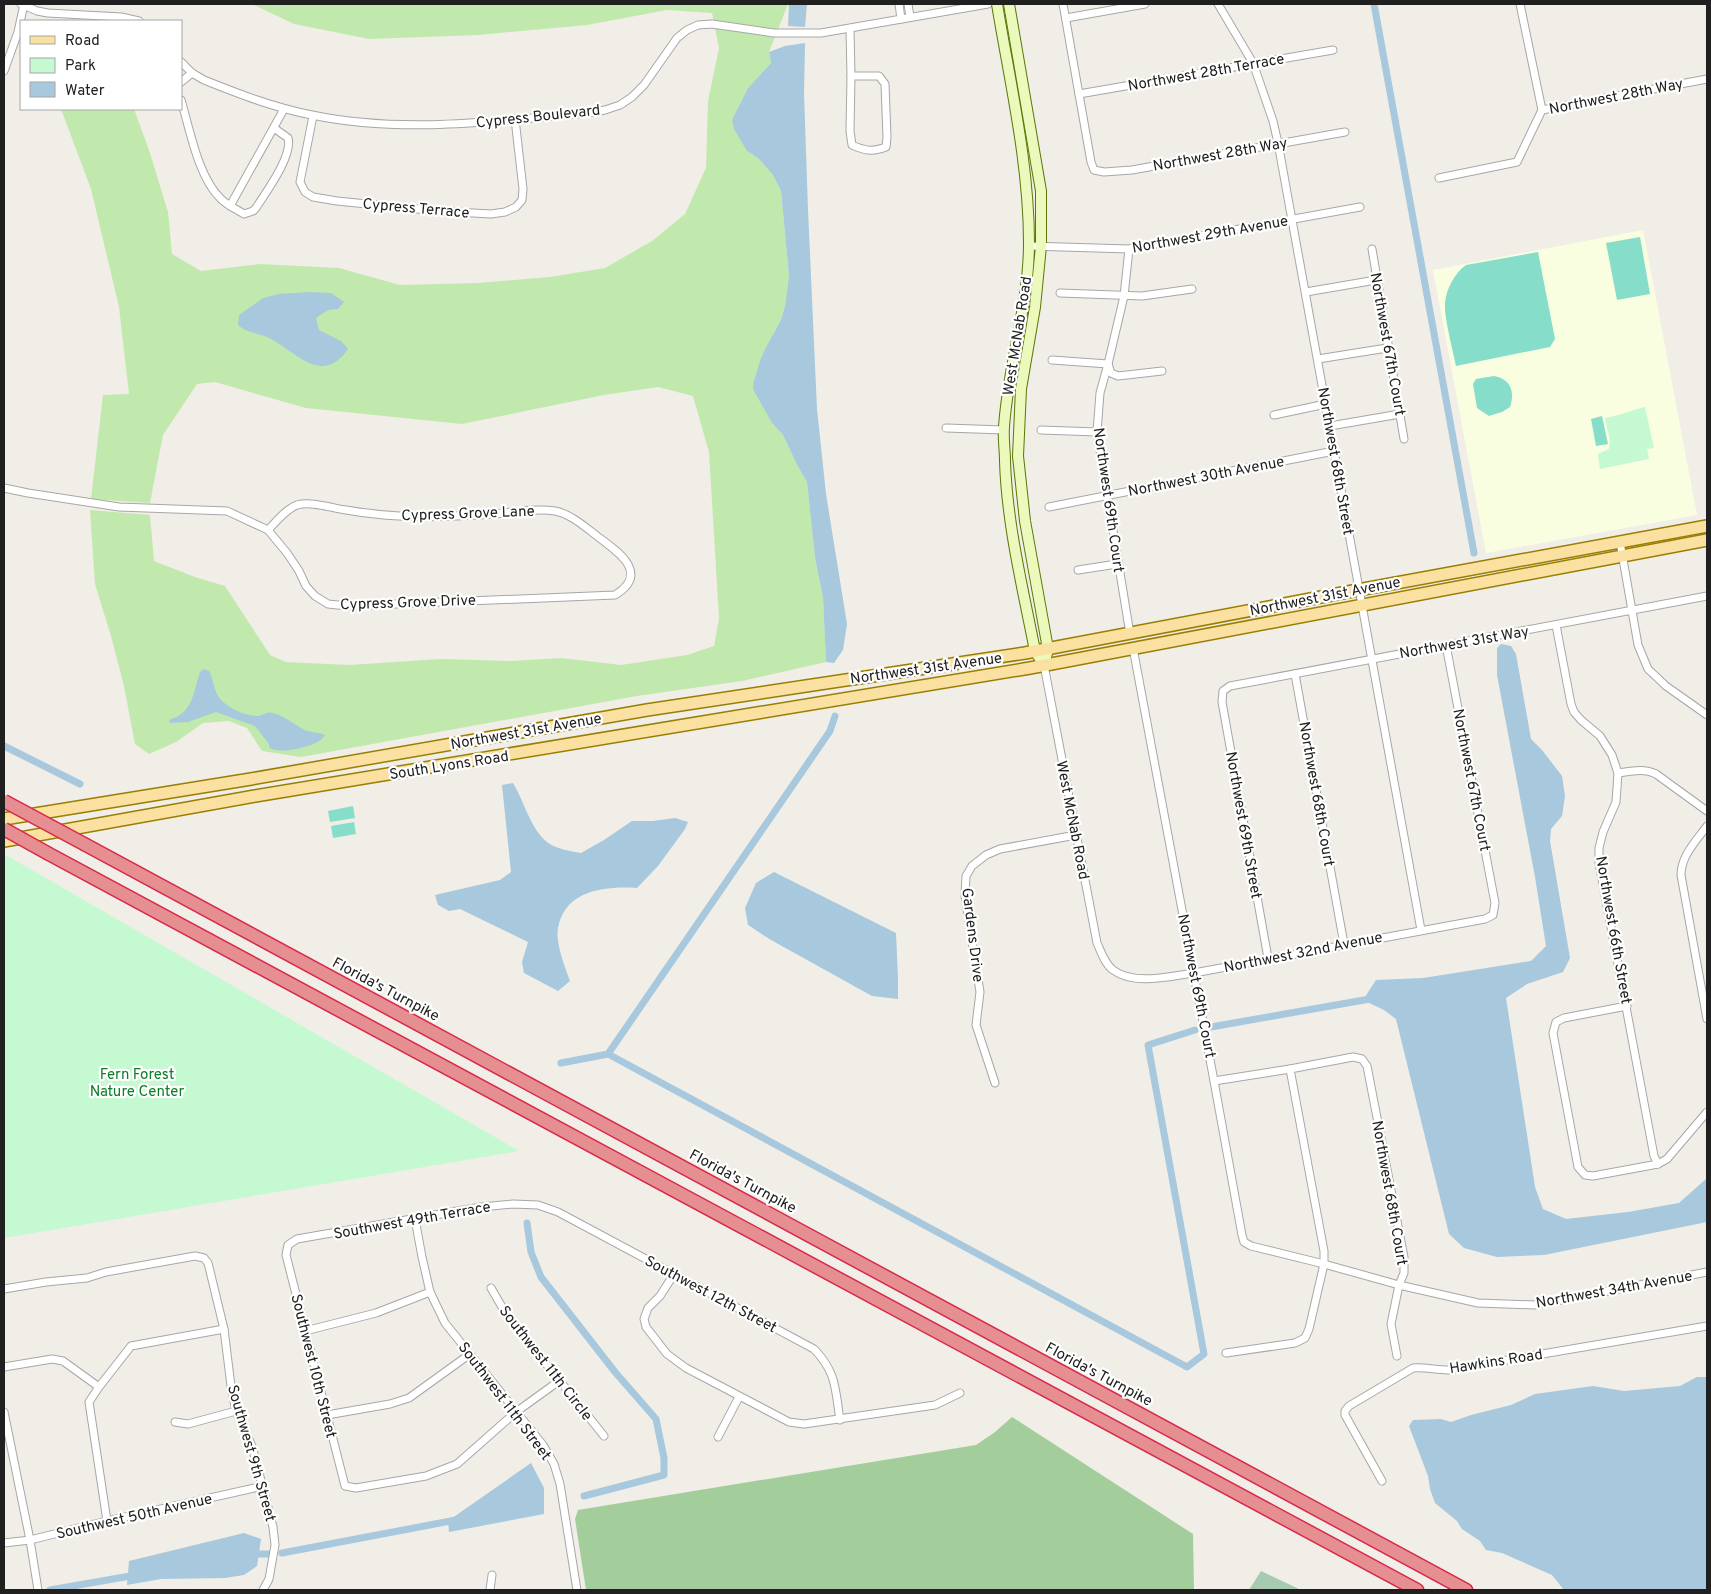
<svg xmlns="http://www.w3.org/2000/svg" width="1711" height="1594" viewBox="0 0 1711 1594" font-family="Overpass,sans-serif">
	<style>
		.education { fill: #fafee1 }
		.grass { fill: #c1e9ad }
		.forest { fill: #a3ce9c }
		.cemetery { fill: #a8c9b2 }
		.park { fill: #c4f9d1 }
		.pitch { fill: #86ddc9 }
		.water { fill: #a7c8dd }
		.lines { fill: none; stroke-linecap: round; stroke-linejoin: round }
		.canal { stroke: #a7c8dd; stroke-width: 7 }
		.street-casing { stroke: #a7a7a7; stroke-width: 9 }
		.secondary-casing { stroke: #597607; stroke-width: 12 }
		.primary-casing { stroke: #987e03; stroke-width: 14 }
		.highway-casing { stroke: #d8294a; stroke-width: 15 }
		.street { stroke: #fff; stroke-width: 7 }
		.secondary { stroke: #ecf9bc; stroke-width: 10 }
		.primary { stroke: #fae1a1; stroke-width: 11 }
		.highway { stroke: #e68f92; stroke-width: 12 }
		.highway-bridge-casing { stroke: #d8294a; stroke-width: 15; stroke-linecap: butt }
		.highway-bridge { stroke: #e68f92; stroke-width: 12 }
		.labels { text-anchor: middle; stroke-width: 4.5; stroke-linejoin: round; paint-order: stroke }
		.street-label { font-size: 15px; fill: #202020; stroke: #fff }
		.park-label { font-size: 15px; fill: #0e7d28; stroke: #fff }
	</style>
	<rect width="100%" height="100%" fill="#f0eee6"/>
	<path class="education" d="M1643 230 1697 515 1486 553 1433 270Z"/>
	<path class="grass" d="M252 4H788L769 52 771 63 748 88 738 108 747 151 758 158 773 175 781 191 789 276 785 306 781 320 766 347 754 379 772 423 783 435 797 465 807 482 815 558 823 598 826 662 742 681 637 696 301 757 262 751 247 728 229 721 203 723 176 742 149 754 135 744 124 686 111 636 95 584 90 510 150 515 154 561 195 577 225 586 270 655 286 662 349 665 441 659 511 661 561 658 621 665 687 655 714 646 719 618 709 452 693 396 658 387 604 395 462 424 306 408 215 382 197 384 163 435 150 503 91 499 103 395 129 394 119 307 91 189 61 109H134L149 150 168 212 172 254 201 271 260 264 339 268 400 285 478 283 550 277 605 268 652 241 685 214 706 168 708 101 719 48 712 13 667 10 587 25 478 35 369 39 294 24Z"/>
	<path class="forest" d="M1012 1417 1193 1534 1194 1590H586L575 1519 578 1510 976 1445 995 1432Z"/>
	<path class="cemetery" d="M1261 1571 1301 1590H1249Z"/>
	<g class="park">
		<path d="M1645 407 1654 448 1647 449 1649 459 1600 469 1598 454 1609 449 1610 441 1605 418C1619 416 1631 410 1645 407Z"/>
		<path d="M4 854 519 1151 4 1238Z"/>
	</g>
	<g class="pitch">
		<path d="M1640 237 1650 294 1617 300 1606 243Z"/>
		<path d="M1538 252 1555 339 1550 347 1456 366C1453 350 1444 318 1445 303 1446 289 1455 273 1466 265Z"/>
		<path d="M1494 376C1511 379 1515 392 1510 407L1502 412 1489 416 1477 408 1473 384 1476 379Z"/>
		<path d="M1602 416 1608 444 1596 446 1591 419Z"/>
		<path d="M353 806 355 818 330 822 328 811Z"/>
		<path d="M354 822 356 834 333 838 331 826Z"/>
	</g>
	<g class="water">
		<path d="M789 4H807L805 27 788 26Z"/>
		<path d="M805 43 804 93 808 210 817 409 826 494 847 624 843 650 834 663 826 662 823 598 815 558 807 482 797 465 783 435 772 423 753 389 754 380 760 361 766 347 781 320 785 306 789 276 781 191 773 175 758 158 747 151 734 129 732 120 748 88 771 63 769 52 785 46Z"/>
		<path d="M309 292 331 293 344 302 338 309 328 310 316 318 319 330 341 341 348 349C323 385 299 355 273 340 261 333 248 334 238 325L239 315 263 298 279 294Z"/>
		<path d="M1501 644 1511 646 1516 654 1531 739 1542 750 1562 776 1565 796 1562 816 1551 829 1550 841 1570 958 1563 972 1527 984 1506 998 1535 1187 1543 1209 1566 1219 1628 1212 1679 1203 1707 1178V1222L1544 1255 1497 1257 1464 1248 1449 1234 1396 1019 1384 1010 1363 1000 1376 980 1423 978 1531 961 1546 946 1535 877 1497 675V648Z"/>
		<path d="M204 669 209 671C213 679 214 689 218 696 225 707 246 717 259 716 264 715 267 711 273 713 285 716 296 726 307 731 314 733 319 732 325 735 321 746 277 756 269 747V744L255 726 216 712 188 722 170 723 169 720C193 713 193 693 200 672Z"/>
		<path d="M513 783C524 801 530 828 547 842 556 849 570 851 581 853L604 840 632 821H653L675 818 688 822 685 829 658 866 637 888C605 886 565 890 558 928 555 942 565 968 570 981L558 991 524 973 522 962 528 942 460 909 449 911 438 905 435 895 500 880 511 872 502 785Z"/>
		<path d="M774 872 896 933 898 979V999L872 996 771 940 748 925 745 908 756 883Z"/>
		<path d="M1697 1377H1707V1590H1564L1552 1575 1502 1553 1486 1550 1480 1541 1462 1529 1457 1521 1435 1503 1430 1489 1428 1476 1409 1426 1413 1420 1441 1419 1451 1422 1471 1415 1511 1405 1535 1394 1593 1386 1624 1391 1680 1386Z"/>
		<path d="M531 1463 544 1488V1514L449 1532 448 1521Z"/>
		<path d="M244 1533 261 1539 257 1566 244 1575 225 1578 161 1579 127 1585 129 1561Z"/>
	</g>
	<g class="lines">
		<g class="canal">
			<path d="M1374 4 1474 553"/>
			<path d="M4 746 80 784"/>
			<path d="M1211 1027 1370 999"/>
			<path d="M608 1054 1187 1367 1204 1354 1148 1045 1195 1030"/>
			<path d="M561 1063 608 1054 830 731 835 716"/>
			<path d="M527 1223 531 1252 541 1277 615 1372 656 1419 664 1458V1475L584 1496"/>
			<path d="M282 1553 456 1520"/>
			<path d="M250 1554H268"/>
			<path d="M50 1590 136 1575"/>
		</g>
		<g class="street-casing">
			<g id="street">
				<path d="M21 4 37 11 48 13 121 17 139 21"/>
				<path d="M899 4 901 19"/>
				<path d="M908 4 910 17"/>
				<path d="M1063 4 1091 162 1094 170 1104 172 1132 170 1345 132"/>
				<path d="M1218 4 1253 63 1273 121 1278 143 1421 930"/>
				<path d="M1520 4 1542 110"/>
				<path d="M1066 18 1145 4"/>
				<path d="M850 29 851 76"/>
				<path d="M181 62 192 73 204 80C239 94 275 108 312 115 403 134 497 121 588 113L605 110 620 105 632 97 644 85 677 38 687 30 698 25 712 24 774 33H821L988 4"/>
				<path d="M4 71 18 32 24 4"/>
				<path d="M851 76H879L885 84 887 137 886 147C873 152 865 151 852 145L850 131Z"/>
				<path d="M181 82 192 73"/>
				<path d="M1079 94 1333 50"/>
				<path d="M181 100C190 130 198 177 221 199 227 205 236 209 244 214L253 211 256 208C266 192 293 156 288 138L274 128"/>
				<path d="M313 116 300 182 305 192 313 197 337 201 437 211 491 214 505 212 516 207 522 200 523 189 515 119"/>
				<path d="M1439 178 1517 162 1542 110 1707 79"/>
				<path d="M230 206 284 109"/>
				<path d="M1029 246 1129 249 1360 207"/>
				<path d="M1129 249 1124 296 1108 364 1100 393 1097 432 1130 634"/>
				<path d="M1372 249 1404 439"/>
				<path d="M1306 292 1376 280"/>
				<path d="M1060 293 1142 296 1192 289"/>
				<path d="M1318 359 1387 348"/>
				<path d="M1052 360 1108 364 1111 373 1118 376 1162 371"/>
				<path d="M1274 415 1326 404"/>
				<path d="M1330 426 1400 414"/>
				<path d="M946 428 1004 430"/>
				<path d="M1041 430 1097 432"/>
				<path d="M4 488 28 493 119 507 227 511 268 530 287 553 299 571 306 586 315 596 328 604 347 606 615 595C651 573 617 551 597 536 585 527 571 514 555 511 535 508 514 512 494 514 463 516 431 518 399 516 381 515 364 513 346 510 331 508 312 501 297 505 286 509 276 522 268 530"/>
				<path d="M1049 507 1334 451"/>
				<path d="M1620 542 1638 645 1648 669 1666 686 1707 715"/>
				<path d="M1078 570 1117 564"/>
				<path d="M1556 625 1571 704 1574 712 1581 720 1600 736 1612 755 1618 773 1616 802 1603 832 1599 848V863L1654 1156 1658 1164"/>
				<path d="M1133 648 1214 1081 1242 1235 1244 1242 1251 1246 1324 1264 1399 1285 1478 1303 1535 1305 1707 1272"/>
				<path d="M1044 665 1097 943C1101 952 1105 964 1113 970 1135 986 1170 976 1194 973L1485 919 1493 915 1495 903 1446 645"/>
				<path d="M1295 674 1344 944"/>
				<path d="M1618 773C1632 771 1644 768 1656 774L1707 811"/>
				<path d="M1707 826C1696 841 1681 856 1681 875L1707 1019"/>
				<path d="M1268 958 1222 702 1223 691 1230 686 1707 596"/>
				<path d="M1627 1006 1564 1018 1556 1022 1553 1033 1578 1167 1585 1175 1593 1176 1658 1164 1667 1159 1707 1112"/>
				<path d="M1214 1081 1290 1069 1353 1057 1362 1059 1367 1066 1404 1257V1273L1399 1285 1391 1324 1397 1356"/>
				<path d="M995 1083 976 1025 980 992 965 896 966 876 972 866 986 855 1000 849 1076 835"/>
				<path d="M415 1219 422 1257 430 1292 445 1323 543 1445 554 1464 560 1484 577 1590"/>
				<path d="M674 1274 660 1296 648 1308 644 1319 646 1327 667 1354 686 1368 789 1422 804 1424 935 1405 960 1393"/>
				<path d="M491 1288 506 1314 604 1436"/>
				<path d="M4 1289 46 1282 87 1278 106 1272 195 1256 204 1258 208 1263 224 1329 231 1386 236 1411 252 1446 273 1527 275 1545 269 1579 263 1590"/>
				<path d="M305 1331 376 1313 430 1292"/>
				<path d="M1226 1353 1295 1343 1305 1338 1309 1329 1324 1264V1251L1290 1069"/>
				<path d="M4 1367 52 1359 63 1361 99 1387"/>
				<path d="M559 1381 516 1412 457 1464 426 1476 356 1488 345 1486 286 1255 288 1245 297 1239 481 1207 513 1204 538 1205 558 1212 814 1349C837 1373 835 1389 840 1420"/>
				<path d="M4 1412 30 1540 38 1590"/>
				<path d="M327 1415 390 1404 409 1398 470 1354"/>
				<path d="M175 1422 188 1424 236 1411"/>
				<path d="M718 1437 739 1397"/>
				<path d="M1382 1481 1345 1415V1411L1349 1406 1413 1368C1425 1367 1436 1370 1448 1370L1707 1326"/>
				<path d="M107 1521 89 1402 99 1387 131 1346 224 1329"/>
				<path d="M4 1543 30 1540 107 1521 263 1486"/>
				<path d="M490 1590 492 1575"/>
			</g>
		</g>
		<g class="secondary-casing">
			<g id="secondary">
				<path d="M997 4C1010 83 1029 163 1029 243 1029 305 1008 365 1004 427 1003 438 1005 450 1005 461 1007 525 1023 589 1035 651L1044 665"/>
				<path d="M1009 4 1041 191V246L1035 307 1021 389 1018 456 1025 521 1048 649 1044 665"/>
			</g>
		</g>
		<g class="primary-casing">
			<g id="primary">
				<path d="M4 819 251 779 647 710 1025 653 1358 590 1707 526"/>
				<path d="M4 841 255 796 1030 668 1707 540"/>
			</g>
		</g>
		<g class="highway-casing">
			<g id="highway">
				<path d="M86 845 1466 1590"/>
				<path d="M49 854 1417 1590"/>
			</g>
		</g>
		<use href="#street" class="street"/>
		<use href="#secondary" class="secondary"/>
		<use href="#primary" class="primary"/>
		<use href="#highway" class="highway"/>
		<g class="highway-bridge-casing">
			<g id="highway-bridge">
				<path d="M4 801 86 845"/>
				<path d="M4 829 49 854"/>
			</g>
		</g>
		<use href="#highway-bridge" class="highway-bridge"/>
	</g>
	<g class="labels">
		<g class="street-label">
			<text transform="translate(1206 72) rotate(-10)" y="5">Northwest 28th Terrace</text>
			<text transform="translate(1616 96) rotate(-11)" y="5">Northwest 28th Way</text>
			<text transform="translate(538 116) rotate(-6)" y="5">Cypress Boulevard</text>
			<text transform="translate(1220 154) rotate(-10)" y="5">Northwest 28th Way</text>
			<text transform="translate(416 208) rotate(5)" y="5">Cypress Terrace</text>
			<text transform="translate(1210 234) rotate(-10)" y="5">Northwest 29th Avenue</text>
			<text transform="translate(1017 336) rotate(-81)" y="5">West McNab Road</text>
			<text transform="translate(1388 344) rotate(80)" y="5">Northwest 67th Court</text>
			<text transform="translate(1336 461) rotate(80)" y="5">Northwest 68th Street</text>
			<text transform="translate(1206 476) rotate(-11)" y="5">Northwest 30th Avenue</text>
			<text transform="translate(1109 500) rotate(82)" y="5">Northwest 69th Court</text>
			<text transform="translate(468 513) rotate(-2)" y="5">Cypress Grove Lane</text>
			<text transform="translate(1325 596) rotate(-11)" y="5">Northwest 31st Avenue</text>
			<text transform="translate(408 602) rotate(-2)" y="5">Cypress Grove Drive</text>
			<text transform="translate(1464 642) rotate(-10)" y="5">Northwest 31st Way</text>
			<text transform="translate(926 668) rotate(-8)" y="5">Northwest 31st Avenue</text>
			<text transform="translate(526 731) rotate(-10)" y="5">Northwest 31st Avenue</text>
			<text transform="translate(449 765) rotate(-9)" y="5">South Lyons Road</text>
			<text transform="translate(1472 780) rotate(79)" y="5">Northwest 67th Court</text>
			<text transform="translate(1317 794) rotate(80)" y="5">Northwest 68th Court</text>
			<text transform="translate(1073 820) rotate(79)" y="5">West McNab Road</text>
			<text transform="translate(1244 825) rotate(80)" y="5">Northwest 69th Street</text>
			<text transform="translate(1614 930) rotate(80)" y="5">Northwest 66th Street</text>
			<text transform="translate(973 935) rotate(83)" y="5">Gardens Drive</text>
			<text transform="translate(1303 952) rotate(-11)" y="5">Northwest 32nd Avenue</text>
			<text transform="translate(1197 986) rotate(79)" y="5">Northwest 69th Court</text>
			<text transform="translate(386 989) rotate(28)" y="5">Florida's Turnpike</text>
			<text transform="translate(743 1181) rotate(28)" y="5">Florida's Turnpike</text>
			<text transform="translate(1390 1193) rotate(80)" y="5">Northwest 68th Court</text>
			<text transform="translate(412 1220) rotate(-10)" y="5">Southwest 49th Terrace</text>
			<text transform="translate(1614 1289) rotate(-10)" y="5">Northwest 34th Avenue</text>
			<text transform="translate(711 1294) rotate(28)" y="5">Southwest 12th Street</text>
			<text transform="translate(1496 1361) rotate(-9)" y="5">Hawkins Road</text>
			<text transform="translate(546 1363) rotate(52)" y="5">Southwest 11th Circle</text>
			<text transform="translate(314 1366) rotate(76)" y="5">Southwest 10th Street</text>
			<text transform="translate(1099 1374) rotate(28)" y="5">Florida's Turnpike</text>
			<text transform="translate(505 1401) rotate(53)" y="5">Southwest 11th Street</text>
			<text transform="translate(252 1453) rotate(74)" y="5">Southwest 9th Street</text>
			<text transform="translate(134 1516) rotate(-13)" y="5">Southwest 50th Avenue</text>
		</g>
		<g class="park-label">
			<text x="137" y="1079">Fern Forest<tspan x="137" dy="17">Nature Center</tspan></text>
		</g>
	</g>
	<rect width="1711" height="1594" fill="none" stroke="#202020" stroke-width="10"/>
	<rect x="20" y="20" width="162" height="90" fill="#ffffff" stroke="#a6a6a6"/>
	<rect x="30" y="36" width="25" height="8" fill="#fae1a1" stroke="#a6a6a6"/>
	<text x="65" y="45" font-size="15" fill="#202020">Road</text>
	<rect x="30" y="58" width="25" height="15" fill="#c4f9d1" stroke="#a6a6a6"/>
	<text x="65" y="70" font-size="15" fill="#202020">Park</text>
	<rect x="30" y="82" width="25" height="15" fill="#a7c8dd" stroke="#a6a6a6"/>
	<text x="65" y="95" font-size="15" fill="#202020">Water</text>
</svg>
